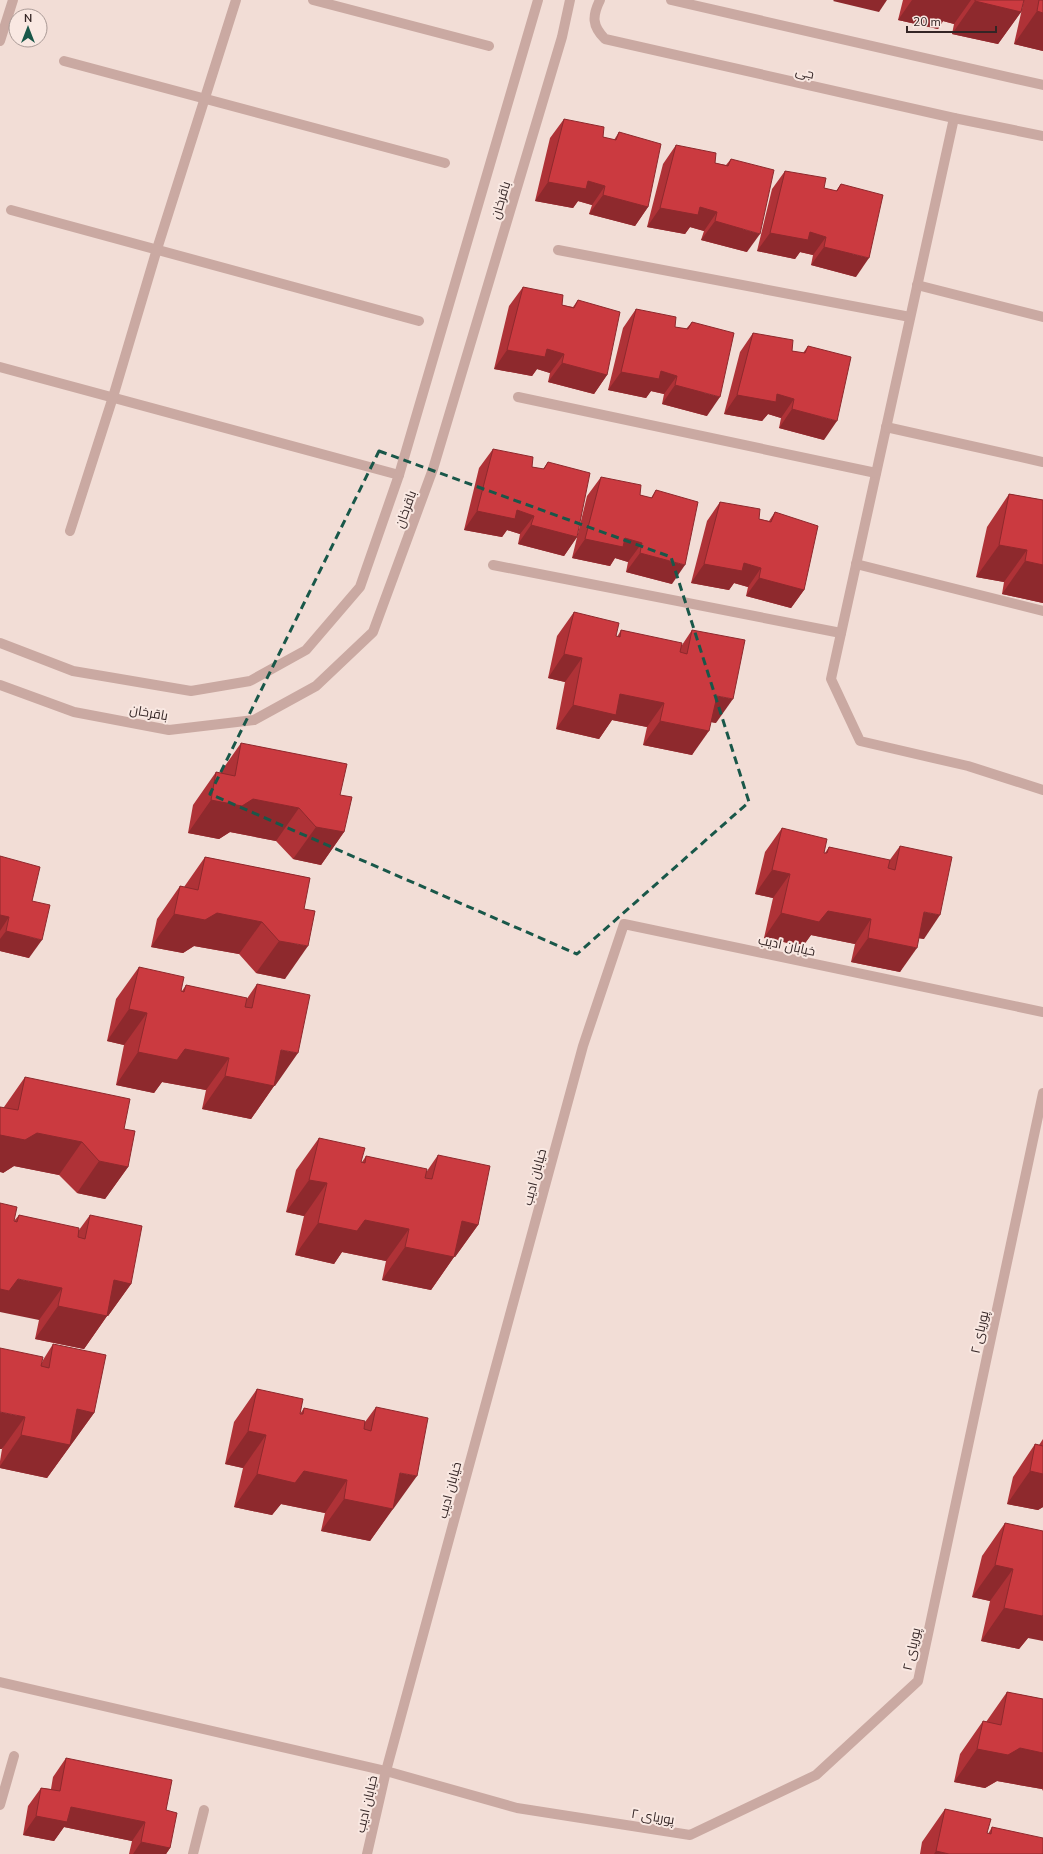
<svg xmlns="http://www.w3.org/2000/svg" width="1043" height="1854" viewBox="0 0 1043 1854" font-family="'Nunito Sans',Cairo,sans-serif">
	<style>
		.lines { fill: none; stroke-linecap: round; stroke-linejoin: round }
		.minor { stroke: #caa9a2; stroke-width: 10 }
		.tertiary { stroke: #caa9a2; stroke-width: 10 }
		.wall { fill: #af3237 }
		.shaded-wall { fill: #8e292d }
		.building { fill: #cb3a40; stroke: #8e292d }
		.marked { fill: none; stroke: #195749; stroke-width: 3; stroke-dasharray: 8 5; stroke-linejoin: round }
		.labels { text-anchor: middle; stroke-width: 4; stroke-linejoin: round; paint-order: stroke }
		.street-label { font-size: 13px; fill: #342525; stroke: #f9e8e2 }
	</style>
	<rect width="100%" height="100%" fill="#f2ddd6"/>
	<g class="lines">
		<g class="minor">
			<path d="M313 0 489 46"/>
			<path d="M0 41 13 0"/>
			<path d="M64 61 445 163"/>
			<path d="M954 118 831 679 860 741 968 766 1043 790"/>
			<path d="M11 210 419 321"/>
			<path d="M558 250 910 317"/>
			<path d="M917 285 1043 317"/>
			<path d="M0 367 399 475"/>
			<path d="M518 397 876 473"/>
			<path d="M886 427 1043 462"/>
			<path d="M70 531 113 397 157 249 236 0"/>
			<path d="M856 564 1043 611"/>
			<path d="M493 565 841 633"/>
			<path d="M0 1682 386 1771 517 1808 690 1835 816 1775 918 1681 1043 1093"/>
			<path d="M0 1805 14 1756"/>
			<path d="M193 1854 204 1810"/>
			<path d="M367 1854 386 1771 583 1046 624 924 1043 1012"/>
		</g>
		<g class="tertiary">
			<path d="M600 0C592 16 592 26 605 39L954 118 1043 136"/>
			<path d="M671 0 1043 85"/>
			<path d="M0 643 73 671 191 691 250 681 306 650 360 587 399 475 538 0"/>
			<path d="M0 685 74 712 169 730 254 720 316 686 373 632 433 469 562 37 570 0"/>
		</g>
	</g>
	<g class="wall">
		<path d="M903 0H1024L1021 12 998 44 952 34 954 24 943 21 938 29 898 20Z"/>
		<path d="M1024 0H1043V51L1014 44Z"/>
		<path d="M564 119 603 137 614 140 619 132 648 207 635 226 589 214 592 205 578 201 573 208 535 201 550 138Z"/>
		<path d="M676 145 715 163 726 165 731 159 747 252 701 240 704 231 690 227 685 234 647 227 663 164Z"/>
		<path d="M785 171 824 188 836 191 841 184 856 277 811 265 813 255 800 252 795 259 757 251 772 189Z"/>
		<path d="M523 287 562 305 573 307 578 300 607 375 594 394 548 382 550 373 537 369 532 376 494 369 509 306Z"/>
		<path d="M636 309 675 327 686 329 692 322 707 416 662 404 664 394 651 391 646 398 608 390 623 328Z"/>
		<path d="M753 333 792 351 803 353 808 346 824 440 779 428 781 418 768 414 762 421 724 414 740 352Z"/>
		<path d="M493 449 532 467 543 469 548 462 577 537 564 556 518 544 520 534 507 530 502 537 464 530 479 468Z"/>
		<path d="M601 477 640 495 651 498 656 490 672 584 626 572 628 562 615 558 610 566 572 558 587 496Z"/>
		<path d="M1009 494 1043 500V603L1002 594 1004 582 976 577 987 527Z"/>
		<path d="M720 502 759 519 769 521 775 512 804 590 791 608 746 596 748 587 734 583 729 590 691 583 707 521Z"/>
		<path d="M574 612 617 637 621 630 682 645 692 630 716 723 711 722 692 755 643 745 647 727 612 720 599 739 556 729 565 682 548 678 557 636Z"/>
		<path d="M241 743 340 795 344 832 321 865 293 859 276 841 230 832 219 839 188 833 193 805 216 772 220 773Z"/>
		<path d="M782 828 824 853H825L829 847 889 861 900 846 924 939 918 938 900 972 851 962 855 944 811 935 803 946 764 938 773 898 755 894 765 852Z"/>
		<path d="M0 856 32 901 29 958 0 951Z"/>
		<path d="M205 857 310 878 285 979 256 973 239 954 194 946 183 953 151 947 157 919 180 886 184 887Z"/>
		<path d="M139 967 182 991 186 985 246 1000 257 984 275 1086H274L251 1119 202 1109 206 1090 162 1082 154 1093 116 1085 124 1045 107 1041 116 999Z"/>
		<path d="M25 1077 124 1129 128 1167 105 1199 77 1193 59 1175 14 1166 3 1173 4 1107Z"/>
		<path d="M319 1138 362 1162 366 1156 427 1171 438 1155 478 1225 455 1257H454L431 1290 382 1280 386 1261 342 1252 334 1264 295 1255 304 1216 286 1212 296 1170Z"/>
		<path d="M19 1215 79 1230 90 1215 131 1284 108 1316H107L84 1349 35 1339 39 1320 14 1221Z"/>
		<path d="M53 1344 94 1413 47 1478 0 1468V1461L2 1449 43 1360Z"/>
		<path d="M257 1389 300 1414 304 1408 365 1422 376 1407 394 1508H393L370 1541 321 1531 325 1513 281 1504 272 1515 234 1507 243 1468 225 1464 234 1422Z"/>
		<path d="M1043 1439V1507L1038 1510 1007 1504 1013 1477 1035 1444 1039 1445Z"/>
		<path d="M1005 1523 1028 1638 1019 1649 981 1641 990 1601 972 1597 982 1556Z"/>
		<path d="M1007 1692 1043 1699V1791L1042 1789 997 1781 985 1788 954 1782 960 1754 983 1721 986 1722Z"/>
		<path d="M66 1758 166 1810 170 1848 166 1854H129L132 1841 64 1827 54 1841 23 1835 28 1806 41 1788 51 1789 53 1777Z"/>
		<path d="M945 1809 987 1833 988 1834 992 1827 1043 1854H920L922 1842Z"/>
	</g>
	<g class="shaded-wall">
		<path d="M834 0H887L879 12 833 1Z"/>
		<path d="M912 0H971L954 24 943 21 938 29 898 20Z"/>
		<path d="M975 1 1021 12 998 44 952 34Z"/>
		<path d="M1037 11 1043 13V51L1014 44Z"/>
		<path d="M588 181 605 186 592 205 578 201 573 208 535 201 548 182Z"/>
		<path d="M603 195 648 207 635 226 589 214Z"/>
		<path d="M700 207 717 212 704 231 690 227 685 234 647 227 660 208Z"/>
		<path d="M715 221 760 234 747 252 701 240Z"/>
		<path d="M810 232 826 237 813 255 800 252 795 259 757 251 770 233Z"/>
		<path d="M824 247 869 258 856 277 811 265Z"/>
		<path d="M547 349 564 354 550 373 537 369 532 376 494 369 507 350Z"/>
		<path d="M562 363 607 375 594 394 548 382Z"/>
		<path d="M661 371 677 376 664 394 651 391 646 398 608 390 621 372Z"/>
		<path d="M675 385 720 397 707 416 662 404Z"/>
		<path d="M777 394 794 399 781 418 768 414 762 421 724 414 737 395Z"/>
		<path d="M792 409 837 421 824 440 779 428Z"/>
		<path d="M517 510 534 516 520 534 507 530 502 537 464 530 477 511Z"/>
		<path d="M531 525 577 537 564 556 518 544Z"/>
		<path d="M625 538 642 543 628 562 615 558 610 566 572 558 585 539Z"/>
		<path d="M999 545 1027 550 1004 582 976 577Z"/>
		<path d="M640 553 685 565 672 584 626 572Z"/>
		<path d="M1025 561 1043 565V603L1002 594Z"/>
		<path d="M744 563 761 568 748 587 734 583 729 590 691 583 704 564Z"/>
		<path d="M759 578 804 590 791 608 746 596Z"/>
		<path d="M564 654 582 658 565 682 548 678Z"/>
		<path d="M620 694 664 703 647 727 612 720 599 739 556 729 573 705Z"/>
		<path d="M717 696 733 699 716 723 700 720Z"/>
		<path d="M660 721 709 731 692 755 643 745Z"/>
		<path d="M253 799 299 808 276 841 230 832 219 839 188 833 211 800Z"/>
		<path d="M316 827 344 832 321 865 293 859Z"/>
		<path d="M772 870 790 874 773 898 755 894Z"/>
		<path d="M828 911 871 919 855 944 811 935 803 946 764 938 781 913Z"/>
		<path d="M924 912 940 915 924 939 907 936Z"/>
		<path d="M217 913 262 922 239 954 194 946 183 953 151 947 174 914Z"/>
		<path d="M0 915 9 917 0 931Z"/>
		<path d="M6 931 42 940 29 958 0 951V939Z"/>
		<path d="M868 938 917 948 900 972 851 962Z"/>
		<path d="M279 941 308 946 285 979 256 973Z"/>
		<path d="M129 1009 147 1013 124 1045 107 1041Z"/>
		<path d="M185 1049 229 1058 206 1090 162 1082 154 1093 116 1085 138 1052Z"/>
		<path d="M281 1050 298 1053 275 1086 259 1083 274 1086 251 1119 202 1109 225 1076Z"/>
		<path d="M37 1133 82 1142 59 1175 14 1166 3 1173 0 1172V1135Z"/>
		<path d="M99 1161 128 1167 105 1199 77 1193Z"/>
		<path d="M309 1180 327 1183 304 1216 286 1212Z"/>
		<path d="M365 1220 409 1229 386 1261 342 1252 334 1264 295 1255 318 1223Z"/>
		<path d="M462 1221 478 1225 455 1257H454L431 1290 382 1280 405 1247Z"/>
		<path d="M18 1279 62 1288 39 1320 0 1312V1289Z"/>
		<path d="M114 1280 131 1284 108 1316H107L84 1349 35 1339 58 1306Z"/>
		<path d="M77 1409 94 1413 47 1478 0 1468V1466L21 1435Z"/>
		<path d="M0 1412 25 1417 2 1449H0Z"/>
		<path d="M248 1431 266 1435 243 1468 225 1464Z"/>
		<path d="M304 1471 347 1480 325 1513 281 1504 272 1515 234 1507 257 1474Z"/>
		<path d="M1030 1471 1043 1474V1507L1038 1510 1007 1504Z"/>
		<path d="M400 1473 417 1476 394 1508 378 1506 393 1509 370 1541 321 1531 344 1499Z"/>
		<path d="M995 1565 1013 1569 990 1601 972 1597Z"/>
		<path d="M1004 1608 1043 1615V1641L1028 1638 1019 1649 981 1641Z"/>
		<path d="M1020 1748 1043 1753V1788L1042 1789 997 1781 985 1788 954 1782 977 1749Z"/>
		<path d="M71 1807 145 1822 132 1841 64 1827 54 1841 23 1835 36 1816Z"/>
		<path d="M141 1842 170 1848 166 1854H133Z"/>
		<path d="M936 1851 949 1854H934Z"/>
	</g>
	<g class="building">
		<path d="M975 0H1024L1021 12 975 1Z"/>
		<path d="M1039 0H1043V13L1037 11Z"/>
		<path d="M564 119 604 127 603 137 616 140 619 132 661 144 648 207 603 195 605 186 588 181 586 189 548 182Z"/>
		<path d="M676 145 716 153 715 163 728 166 731 159 774 170 760 234 715 221 717 212 700 207 698 215 660 208Z"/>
		<path d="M785 171 826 178 824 188 837 191 841 184 883 195 869 258 824 247 826 237 810 232 808 240 770 233Z"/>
		<path d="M523 287 563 295 562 305 574 308 578 300 620 312 607 375 562 363 564 354 547 349 545 357 507 350Z"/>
		<path d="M636 309 676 317 675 327 688 329 692 322 734 333 720 397 675 385 677 376 661 371 659 379 621 372Z"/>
		<path d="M753 333 793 340 792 351 805 353 808 346 851 357 837 421 792 409 794 399 777 394 776 402 737 395Z"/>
		<path d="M493 449 533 457 532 467 544 469 548 462 590 473 577 537 531 525 534 516 517 510 515 519 477 511Z"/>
		<path d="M601 477 641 485 640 495 652 498 656 490 698 502 685 565 640 553 642 543 625 538 623 547 585 539Z"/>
		<path d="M1009 494 1043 500V565L1025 561 1027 550 999 545Z"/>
		<path d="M720 502 760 509 759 519 771 522 775 512 818 526 804 590 759 578 761 568 744 563 742 571 704 564Z"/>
		<path d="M574 612 619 623 616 636 620 637 621 630 682 643 680 652 687 654 692 630 745 640 733 699 717 696 709 731 660 721 664 703 620 694 616 715 573 705 582 658 564 654Z"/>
		<path d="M241 743 347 764 340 795 352 797 344 832 316 827 299 808 253 799 242 806 211 800 216 772 235 776Z"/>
		<path d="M782 828 827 839 824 853H827L829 847 890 860 888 868 895 870 900 846 952 857 940 915 924 912 917 948 868 938 871 919 828 911 819 922 781 913 790 874 772 870Z"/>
		<path d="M0 856 40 867 32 901 50 905 42 940 6 931 9 917 0 915Z"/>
		<path d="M205 857 310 878 304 909 315 911 308 946 279 941 262 922 217 913 205 920 174 914 180 886 198 890Z"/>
		<path d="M139 967 184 977 181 991 184 992 186 985 247 998 245 1007 252 1008 257 984 310 995 298 1053 281 1050 274 1086 225 1076 229 1058 185 1049 177 1060 138 1052 147 1013 129 1009Z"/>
		<path d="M25 1077 130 1099 124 1129 135 1131 128 1167 99 1161 82 1142 37 1133 25 1140 0 1135V1107L18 1110Z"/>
		<path d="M319 1138 365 1148 361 1162 365 1163 366 1156 427 1169 425 1178 432 1179 438 1155 490 1166 478 1225 462 1221 454 1257 405 1247 409 1229 365 1220 357 1231 318 1223 327 1183 309 1180Z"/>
		<path d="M0 1203 17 1207 14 1221 17 1222 19 1215 79 1228 78 1237 85 1239 90 1215 142 1226 131 1284 114 1280 107 1316 58 1306 62 1288 18 1279 9 1291 0 1289Z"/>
		<path d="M53 1344 106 1355 94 1413 77 1409 70 1445 21 1435 25 1417 0 1412V1348L43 1357 41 1366 49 1368Z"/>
		<path d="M257 1389 303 1399 300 1414H303L304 1408 365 1421 364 1429 371 1431 376 1407 428 1418 417 1476 400 1473 393 1509 344 1499 347 1480 304 1471 295 1483 257 1474 266 1435 248 1431Z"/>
		<path d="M1035 1444 1043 1446V1474L1030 1471Z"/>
		<path d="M1005 1523 1043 1531V1615L1042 1616 1004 1608 1013 1569 995 1565Z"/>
		<path d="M1007 1692 1043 1699V1753L1020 1748 1008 1755 977 1749 983 1721 1001 1725Z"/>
		<path d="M66 1758 172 1780 166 1810 177 1813 170 1848 141 1842 145 1822 71 1807 67 1822 36 1816 41 1788 60 1791Z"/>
		<path d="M945 1809 991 1819 987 1833 991 1834 992 1827 1043 1838V1854H949L936 1851Z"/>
	</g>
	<path class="marked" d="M379 451 671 557 749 802 577 954 210 794Z"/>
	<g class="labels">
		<g class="street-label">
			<text transform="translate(805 72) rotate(13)" y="5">جی</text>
			<text transform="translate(500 200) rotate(-73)" y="5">باقرخان</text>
			<text transform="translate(405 509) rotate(-70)" y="5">باقرخان</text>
			<text transform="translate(149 712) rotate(10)" y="5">باقرخان</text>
			<text transform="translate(787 945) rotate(12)" y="5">خیابان ادیب</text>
			<text transform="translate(534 1177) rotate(-75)" y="5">خیابان ادیب</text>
			<text transform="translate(979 1332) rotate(-78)" y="5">پوریای ۲</text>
			<text transform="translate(449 1490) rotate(-75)" y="5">خیابان ادیب</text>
			<text transform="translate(911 1649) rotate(-78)" y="5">پوریای ۲</text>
			<text transform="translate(366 1804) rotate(-77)" y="5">خیابان ادیب</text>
			<text transform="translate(653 1816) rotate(9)" y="5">پوریای ۲</text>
		</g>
	</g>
	<g transform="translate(28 28)"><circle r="19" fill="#f9e8e2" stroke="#aa9a96"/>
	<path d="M0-3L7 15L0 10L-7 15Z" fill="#195749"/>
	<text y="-6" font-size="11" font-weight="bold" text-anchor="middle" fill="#342525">N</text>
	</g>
	<path d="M907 26v6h89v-6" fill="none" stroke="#342525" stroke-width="2"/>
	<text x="913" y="26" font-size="12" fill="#342525" stroke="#f9e8e2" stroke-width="3" paint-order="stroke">20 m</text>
</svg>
